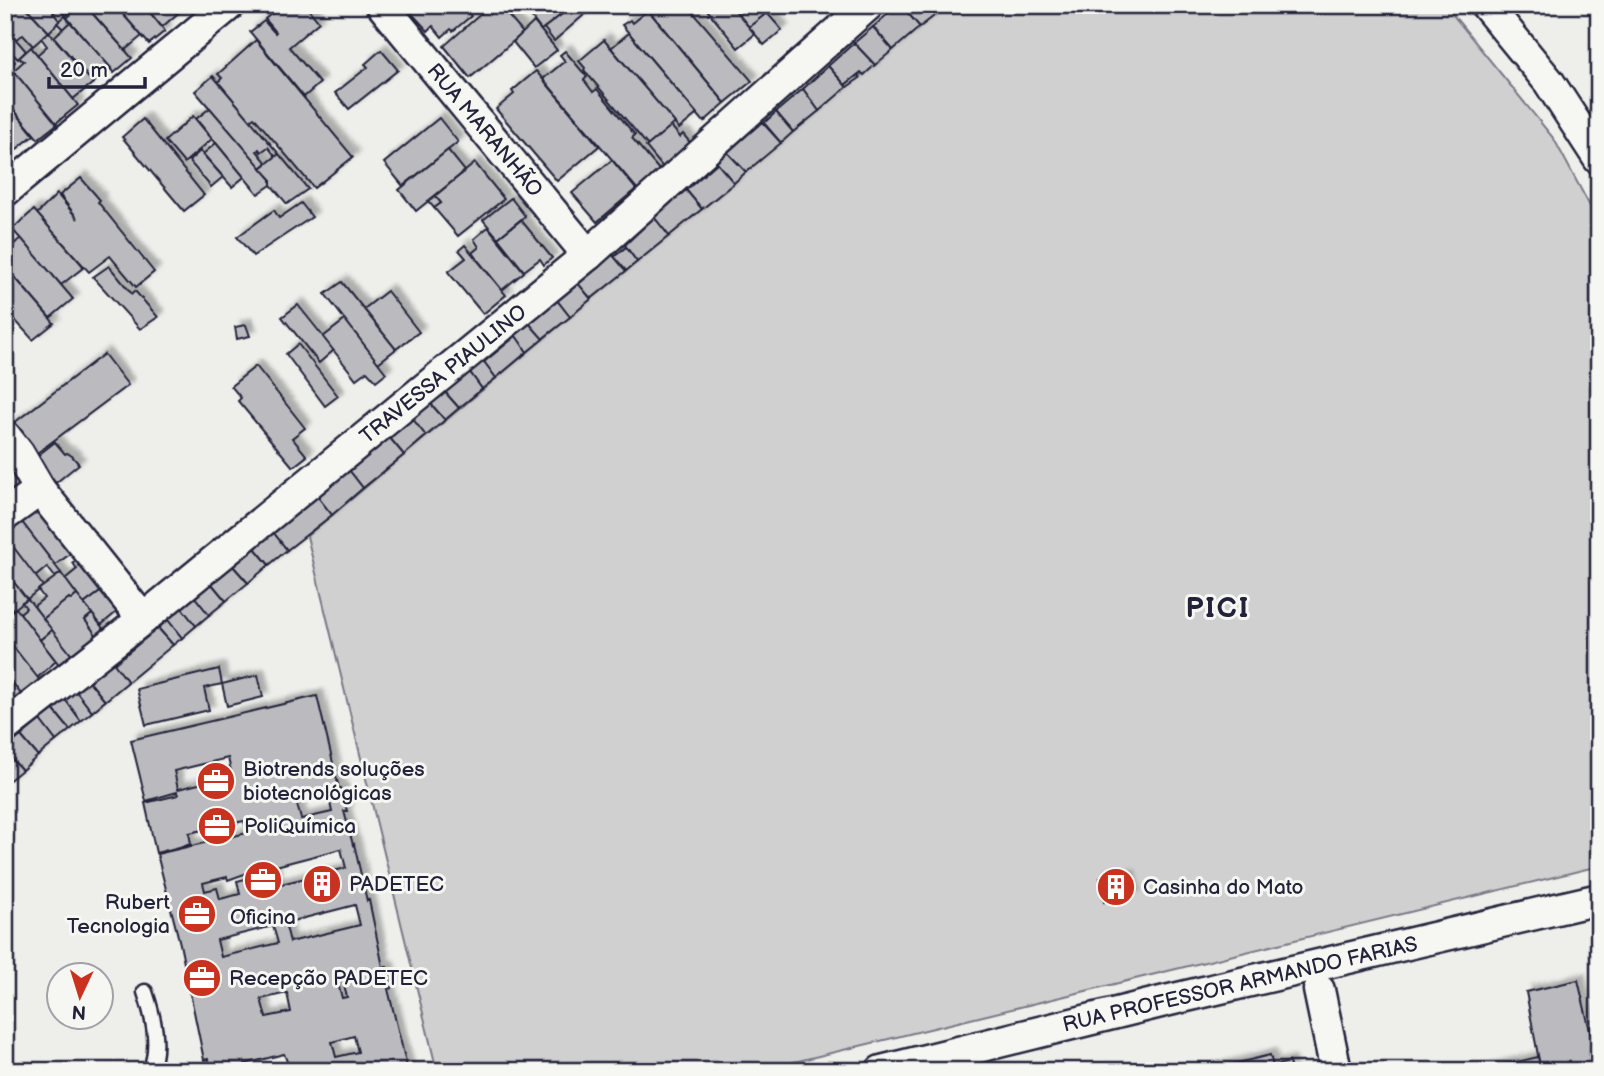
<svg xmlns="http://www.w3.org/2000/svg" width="1604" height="1076" viewBox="0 0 1604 1076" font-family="'Balsamiq Sans',sans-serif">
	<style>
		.green { fill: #d0d0d1; stroke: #797986; stroke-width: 2 }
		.building { fill: #bbbbbf; stroke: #22223b; stroke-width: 2; fill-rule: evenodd; filter: url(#shadow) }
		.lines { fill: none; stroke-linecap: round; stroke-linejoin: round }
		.lane-casing { stroke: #22223b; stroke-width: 19 }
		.street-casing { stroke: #22223b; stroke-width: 35 }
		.lane { stroke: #f6f6f2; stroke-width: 14 }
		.street { stroke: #f6f6f2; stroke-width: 30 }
		.labels { text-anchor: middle; stroke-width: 6; stroke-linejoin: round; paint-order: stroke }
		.street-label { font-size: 21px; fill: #22223b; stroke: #f6f6f2 }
		.poi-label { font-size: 21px; fill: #22223b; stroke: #f6f6f2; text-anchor: start }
		.district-label { font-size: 28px; font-weight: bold; letter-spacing: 2px; fill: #22223b; stroke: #f6f6f2 }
	</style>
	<defs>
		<filter id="shadow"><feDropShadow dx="6" dy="-6" stdDeviation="2" flood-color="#0004"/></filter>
	</defs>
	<rect width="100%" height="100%" fill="#eeeeeb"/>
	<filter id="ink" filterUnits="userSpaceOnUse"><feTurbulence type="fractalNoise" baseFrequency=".0143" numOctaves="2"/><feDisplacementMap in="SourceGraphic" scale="14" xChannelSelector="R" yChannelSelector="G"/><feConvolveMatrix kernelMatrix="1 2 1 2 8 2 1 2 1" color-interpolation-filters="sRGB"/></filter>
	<g filter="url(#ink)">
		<path class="green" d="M944 5H1445L1554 139 1599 223V866L757 1071H437L307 536Z"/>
		<g class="building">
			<path d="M5 5H24L49 32 33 46 23 35 16 39 5 27Z"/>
			<path d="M24 5H57L59 8 53 13 60 21 49 32Z"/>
			<path d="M57 5H67L72 10 66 16Z"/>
			<path d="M77 5H85L132 58 114 73 67 18 79 7Z"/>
			<path d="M85 5H115L142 36 125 50Z"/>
			<path d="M115 5H144L165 31 149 44Z"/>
			<path d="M144 5H170L177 14 162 27Z"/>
			<path d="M170 5H188L177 14Z"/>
			<path d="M282 5H305L319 22 289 47 320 83 304 97 250 32 264 21 275 33 276 32 265 19Z"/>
			<path d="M404 5H462L471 16 453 31 451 29 442 37 433 26 428 31Z"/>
			<path d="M491 5H499L523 33 470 78 444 46Z"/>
			<path d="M538 5H561L565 12 541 30 528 13Z"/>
			<path d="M567 5H578L585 14 554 41 544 28 565 12 563 8Z"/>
			<path d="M655 5 660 12 667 5H687L752 81 725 103 648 10Z"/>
			<path d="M703 5H731L755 34 738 48Z"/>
			<path d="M731 5H761L767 13 749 27Z"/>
			<path d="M898 5H901L920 27 893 50 873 27Z"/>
			<path d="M901 5H931L938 13 920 27Z"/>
			<path d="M931 5H947L938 13Z"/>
			<path d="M648 10 725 103 704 122 622 25 630 20 632 23Z"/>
			<path d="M767 13 782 30 764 45 749 27Z"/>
			<path d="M65 16 70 22 63 29 57 23Z"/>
			<path d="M70 22 111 68 93 83 54 37Z"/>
			<path d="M534 22 557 50 534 68 513 42Z"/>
			<path d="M5 27 26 51 18 59 13 54 10 56 15 62 10 67 5 61Z"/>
			<path d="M873 27 893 50 875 65 854 43Z"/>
			<path d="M49 32 93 83 73 99 37 55 47 46 41 38Z"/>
			<path d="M629 33 697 114 679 129 611 48Z"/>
			<path d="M256 40 353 157 314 188 254 117 250 120 218 82 222 78 218 74Z"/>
			<path d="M604 40 675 123 648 146 584 70 585 68 579 61Z"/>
			<path d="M854 43 875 65 864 75 861 72 845 85 828 66Z"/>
			<path d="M31 47 78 105 56 123 13 71 24 61 19 58Z"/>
			<path d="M381 50 398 70 349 109 335 93 368 67 365 64Z"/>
			<path d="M565 51 587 77 584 80 593 92 597 89 635 135 632 138 660 171 638 190 543 79 565 61 560 55Z"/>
			<path d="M828 66 847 87 819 111 803 89Z"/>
			<path d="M12 69 57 124 38 139 5 99V74Z"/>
			<path d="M536 71 599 146 557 181 496 109 514 94 512 91Z"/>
			<path d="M858 75 860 78 847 87 845 85Z"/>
			<path d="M213 76 279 154 276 157 268 147 261 152 259 149 257 151 267 163 261 168 195 91Z"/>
			<path d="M803 89 819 111 793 132 776 112Z"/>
			<path d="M5 99 34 135 13 152 5 141Z"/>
			<path d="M210 108 271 179V185L258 194 196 119Z"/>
			<path d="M776 112 793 132 781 143 764 123Z"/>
			<path d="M193 116 212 139 184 163 165 141Z"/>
			<path d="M439 118 458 142 403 186 384 163Z"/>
			<path d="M143 119 204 195 184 211 122 137Z"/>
			<path d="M762 122 781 143 746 172 727 152Z"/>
			<path d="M671 126 680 137 683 134 693 146 665 170 646 147Z"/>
			<path d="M5 141 13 152 5 158Z"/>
			<path d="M216 143 244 177 232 187 203 154Z"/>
			<path d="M448 150 465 171 416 211 399 190Z"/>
			<path d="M200 151 223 177 211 187 189 161Z"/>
			<path d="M727 152 746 172 734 183 716 162Z"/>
			<path d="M279 154 308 189 287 204 271 185V179L261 168Z"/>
			<path d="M612 160 636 189 597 222 572 193Z"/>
			<path d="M475 163 504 199 458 236 434 208 441 203 435 196Z"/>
			<path d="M717 163 734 183 702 209 686 190Z"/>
			<path d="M81 178 100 200 98 202 154 272 136 287 110 256 89 272 37 214 57 194 78 219 60 195Z"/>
			<path d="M686 190 702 209 669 236 654 217Z"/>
			<path d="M435 196 441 203 434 208 428 201Z"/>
			<path d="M511 198 525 216 498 238 483 220Z"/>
			<path d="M301 203 312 217 253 256 237 237 274 210 279 218Z"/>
			<path d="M34 210 84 267 61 285 12 229Z"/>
			<path d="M654 217 669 236 637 262 625 245Z"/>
			<path d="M521 220 552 258 544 265 540 259 524 271 498 238Z"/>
			<path d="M488 227 524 272 502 290 472 253 479 247 474 239Z"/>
			<path d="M21 238 73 299 50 318 5 266V252Z"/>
			<path d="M623 243 626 247 614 257 612 254Z"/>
			<path d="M465 245 506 295 483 314 448 272 466 258 459 250Z"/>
			<path d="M626 247 637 262 626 271 614 257Z"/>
			<path d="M612 254 626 271 591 299 578 284Z"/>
			<path d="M109 266 132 294 135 291 158 317 140 329 93 277Z"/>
			<path d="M12 274 54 323 33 340 5 309V280Z"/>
			<path d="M342 282 396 349 378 363 325 294Z"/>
			<path d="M577 282 591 299 570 317 556 299Z"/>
			<path d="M387 291 419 332 396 349 364 309Z"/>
			<path d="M556 299 570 317 542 339 528 322Z"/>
			<path d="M298 305 334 350 319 363 282 317Z"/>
			<path d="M345 320 386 373 376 381 367 371 356 379 323 337Z"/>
			<path d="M528 322 543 339 527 352 514 334Z"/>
			<path d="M246 325 250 336 237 339 235 327Z"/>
			<path d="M516 336 527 352 496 378 484 362Z"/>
			<path d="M298 344 338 396 325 406 286 354Z"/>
			<path d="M104 354 128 385 33 456 10 426Z"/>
			<path d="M482 359 496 378 482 389 469 371Z"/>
			<path d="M256 366 305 428 292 438 307 456 293 467 238 401 241 398 231 386Z"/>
			<path d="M469 371 482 389 459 408 444 391Z"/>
			<path d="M444 391 459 408 445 420 430 403Z"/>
			<path d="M430 403 445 420 426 436 412 418Z"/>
			<path d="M412 418 426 436 404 455 389 437Z"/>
			<path d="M389 437 404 455 363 488 349 470Z"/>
			<path d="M55 442 65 454 67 453 72 456 79 464 52 486 38 469 44 465 37 456Z"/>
			<path d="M10 468 25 487 20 490 16 488 5 496V472Z"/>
			<path d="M349 470 363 488 332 515 317 496Z"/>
			<path d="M317 496 332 515 287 550 273 532Z"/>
			<path d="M37 503 74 551 55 565 18 517Z"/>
			<path d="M18 517 61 573 55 577 47 567 35 577 5 536V529Z"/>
			<path d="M273 532 287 550 269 565 254 547Z"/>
			<path d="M5 536 43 586 27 599 5 571Z"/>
			<path d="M254 547 269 565 248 583 232 565Z"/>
			<path d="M79 558 103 590 84 604 65 579 77 569 73 563Z"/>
			<path d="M232 565 248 583 226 601 211 583Z"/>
			<path d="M5 571 27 599 13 610 5 601Z"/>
			<path d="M61 573 77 595 71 600 69 598 43 619 34 606 44 598 38 590Z"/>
			<path d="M211 583 226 601 209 615 194 596Z"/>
			<path d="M103 590 119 610 101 625 84 604Z"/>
			<path d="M77 595 92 614 85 620 98 637 73 657 43 619 69 598 71 600Z"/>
			<path d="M194 596 209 615 196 626 181 607Z"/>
			<path d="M28 599 52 630 40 640 20 613 26 608 22 602Z"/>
			<path d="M5 601 13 610 5 616Z"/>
			<path d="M181 607 196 626 182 638 167 619Z"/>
			<path d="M16 608 56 661 37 678 5 636V616Z"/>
			<path d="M92 614 105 631 98 637 85 620Z"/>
			<path d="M168 620 182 638 173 645 158 628Z"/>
			<path d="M158 628 173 645 128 682 114 664Z"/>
			<path d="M52 630 73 657 61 667 40 640Z"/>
			<path d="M5 636 41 682 23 697 5 673Z"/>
			<path d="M112 661 128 682 105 701 88 680Z"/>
			<path d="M219 669 222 684 258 675 263 697 227 706 222 684 204 688 209 710 146 725 137 689Z"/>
			<path d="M5 673 23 697 5 711Z"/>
			<path d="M88 680 105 701 92 712 75 690Z"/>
			<path d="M75 690 92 712 81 721 64 698Z"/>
			<path d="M317 696 339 788H341L347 811H344L353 845 354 844 367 901 369 900 383 967H387L392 988 388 989 408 1071H283L290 1069 284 1054 245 1064 246 1071H211L208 1059 204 1060 180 944 157 854 247 833 244 821 189 833 191 844 156 853 145 803 178 795 177 792 146 801 131 740ZM228 758 232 776 178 789 174 771ZM328 793 332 812 301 819 296 801ZM341 849 346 868 277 885 272 867ZM258 869 263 888 256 891 253 877 237 881 240 894 220 899 217 888 205 891 203 883 227 877 228 880ZM355 905 360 925 290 942 285 923ZM273 926 278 943 221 957 217 940ZM342 978 347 997 342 998 337 980ZM287 993 291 1012 266 1017 261 999ZM354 1036 358 1052 336 1057 332 1042Z"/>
			<path d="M64 698 81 721 70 730 52 708Z"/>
			<path d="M52 708 70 730 56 741 39 719Z"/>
			<path d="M40 720 56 741 38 756 21 736Z"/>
			<path d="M21 736 38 756 22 770 5 752V749Z"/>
			<path d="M5 752 22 770 6 783H5Z"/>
			<path d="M1128 876 1133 896 1104 902 1100 878Z"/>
			<path d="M1578 980 1599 1069 1589 1071H1541L1526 992Z"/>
			<path d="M1270 1055 1273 1066 1289 1062 1291 1071H1205Z"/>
			<path d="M1538 1057 1541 1071H1478Z"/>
		</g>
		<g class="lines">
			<g class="lane-casing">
				<path id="lane" d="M145 992C153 1016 161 1046 150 1071"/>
			</g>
			<g class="street-casing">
				<g id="street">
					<path d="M382 5 588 255"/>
					<path d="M1486 5 1549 82 1599 159"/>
					<path d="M5 191 229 5"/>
					<path d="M5 436 19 454 40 490 143 619"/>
					<path d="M5 515 40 490"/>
					<path d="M5 727 143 619 588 255 868 5"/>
					<path d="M1319 990 1336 1071"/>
					<path d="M881 1071 1161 1002 1599 899"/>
				</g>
			</g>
			<use href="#lane" class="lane"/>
			<use href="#street" class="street"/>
		</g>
	</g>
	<defs>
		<g id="office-disc" transform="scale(2.0125)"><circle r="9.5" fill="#c8321e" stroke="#f6f6f2"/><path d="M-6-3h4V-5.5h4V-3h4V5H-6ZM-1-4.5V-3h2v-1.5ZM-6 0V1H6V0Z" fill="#fff"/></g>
		<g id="building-disc" transform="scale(2.0125)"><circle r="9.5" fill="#c8321e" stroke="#f6f6f2"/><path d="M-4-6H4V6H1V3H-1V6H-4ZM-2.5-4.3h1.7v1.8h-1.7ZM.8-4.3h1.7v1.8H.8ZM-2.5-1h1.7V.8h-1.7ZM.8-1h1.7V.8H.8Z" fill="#fff"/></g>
	</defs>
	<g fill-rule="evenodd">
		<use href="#office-disc" x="216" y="781"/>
		<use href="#office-disc" x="217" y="826"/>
		<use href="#office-disc" x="263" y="880"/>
		<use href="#building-disc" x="322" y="884"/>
		<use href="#building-disc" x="1116" y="887"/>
		<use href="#office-disc" x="197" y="914"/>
		<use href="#office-disc" x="202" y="978"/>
	</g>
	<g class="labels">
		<g class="street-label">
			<text transform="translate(485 130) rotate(50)" y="7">RUA MARANHÃO</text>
			<text transform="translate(443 374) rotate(-39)" y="7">TRAVESSA PIAULINO</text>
			<text transform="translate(1240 984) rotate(-13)" y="7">RUA PROFESSOR ARMANDO FARIAS</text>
		</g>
		<g class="poi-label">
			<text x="243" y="776">Biotrends soluções<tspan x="243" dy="24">biotecnológicas</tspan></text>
			<text x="244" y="833">PoliQuímica</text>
			<text x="349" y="891">PADETEC</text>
			<text x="1143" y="894">Casinha do Mato</text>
			<text x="170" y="909" text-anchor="end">Rubert<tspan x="170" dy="24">Tecnologia</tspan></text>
			<text x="263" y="924" text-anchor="middle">Oficina</text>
			<text x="229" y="985">Recepção PADETEC</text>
		</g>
		<g class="district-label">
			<text x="1218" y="617">PICI</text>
		</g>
	</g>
	<rect width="1604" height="1076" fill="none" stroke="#f6f6f2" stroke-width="28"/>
	<rect x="14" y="14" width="1576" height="1048" fill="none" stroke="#22223b" stroke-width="2.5" filter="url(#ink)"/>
	<g transform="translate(80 996) rotate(184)"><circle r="33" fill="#f6f6f2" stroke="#a1a1a9" stroke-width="2"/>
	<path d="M0-5L12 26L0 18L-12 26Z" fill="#c8321e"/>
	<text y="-10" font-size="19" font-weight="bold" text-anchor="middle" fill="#22223b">N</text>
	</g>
	<path d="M49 77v10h96v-10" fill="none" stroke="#22223b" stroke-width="3.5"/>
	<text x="60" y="77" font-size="21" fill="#22223b" stroke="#f6f6f2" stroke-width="5" paint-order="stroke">20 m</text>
</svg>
